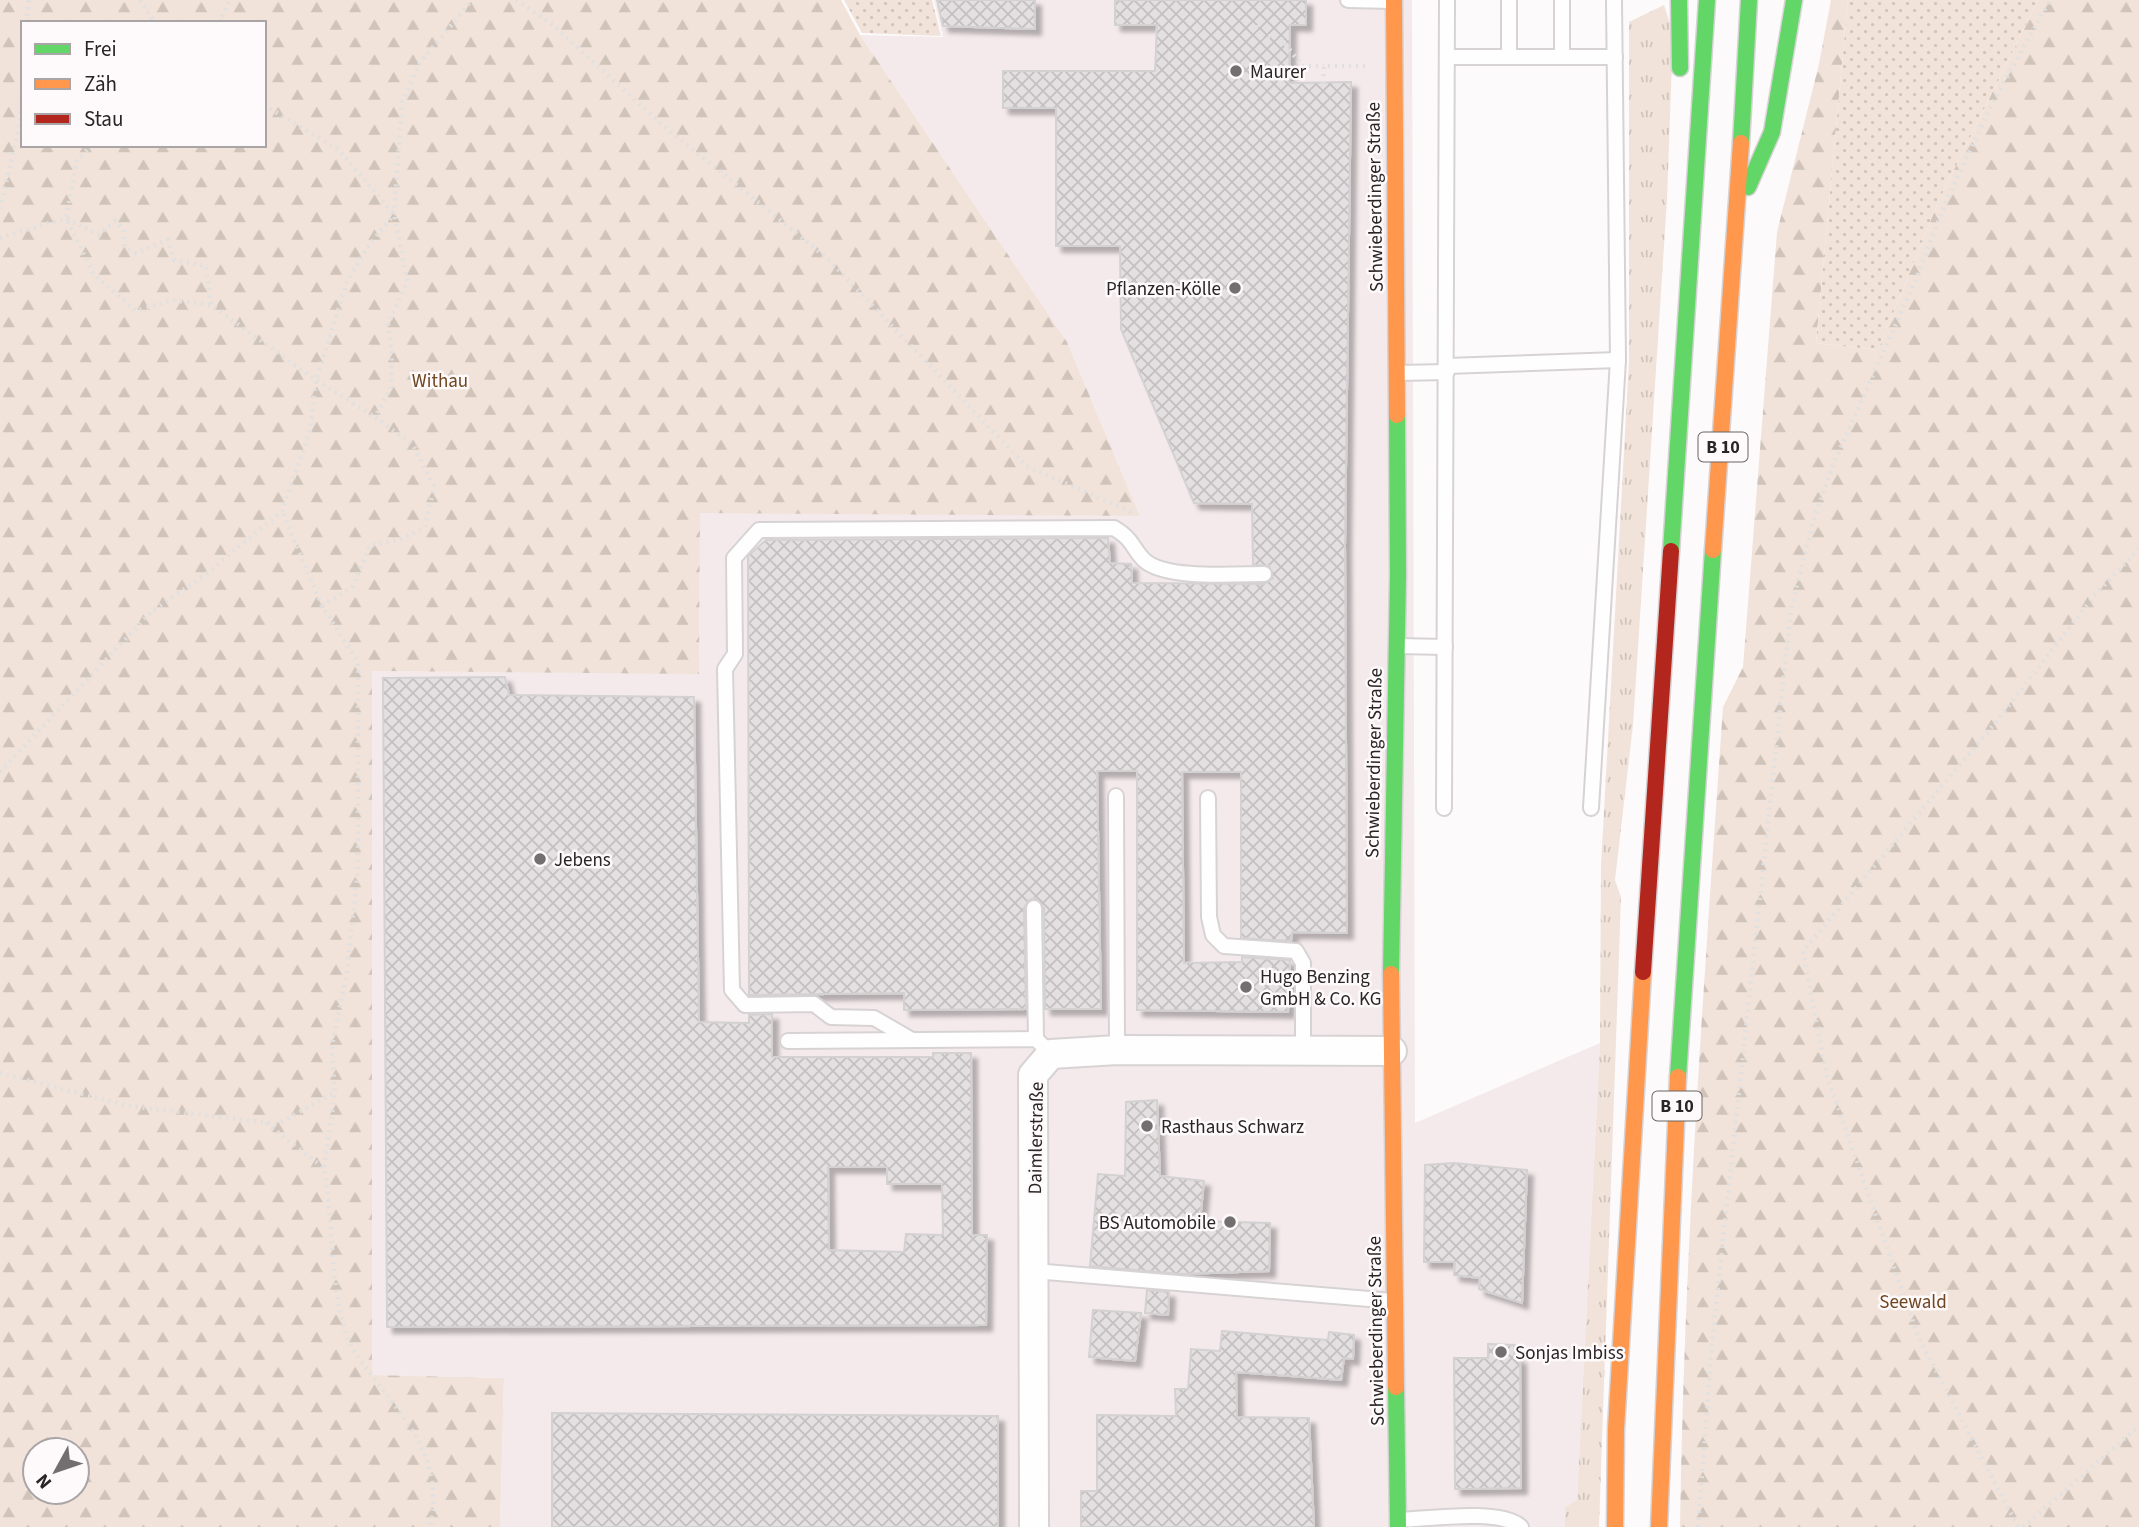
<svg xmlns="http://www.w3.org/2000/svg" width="2139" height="1527" viewBox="0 0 2139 1527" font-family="'Source Sans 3',sans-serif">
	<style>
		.built { fill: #f4eaec }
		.grass { fill: url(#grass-tufts) }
		.forest { fill: url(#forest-firs); fill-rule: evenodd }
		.garden { fill: url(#garden-dots) }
		.building { fill: url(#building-cross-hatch); stroke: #d4d1d3; stroke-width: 2; fill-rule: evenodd; filter: url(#shadow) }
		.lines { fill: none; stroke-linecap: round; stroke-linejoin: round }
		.lane-casing { stroke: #d7d3d4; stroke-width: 18 }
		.street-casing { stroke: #d7d3d4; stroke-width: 32 }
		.fast-casing { stroke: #d7d3d4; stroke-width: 19 }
		.slow-casing { stroke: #d7d3d4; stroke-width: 19 }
		.jam-casing { stroke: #d7d3d4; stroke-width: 19 }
		.path { stroke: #e1e0e1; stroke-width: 4.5; stroke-dasharray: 2 5; stroke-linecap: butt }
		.lane { stroke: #fffefe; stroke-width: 14 }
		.street { stroke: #fffefe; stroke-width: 28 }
		.fast { stroke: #63d668; stroke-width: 16 }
		.slow { stroke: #ff974d; stroke-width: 16 }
		.jam { stroke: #b3261e; stroke-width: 16 }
		.poi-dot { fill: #736f70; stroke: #fef9fa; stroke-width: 2.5 }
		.labels { text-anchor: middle; stroke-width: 5; stroke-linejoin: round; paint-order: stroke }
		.shield { fill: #fef9fa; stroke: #696465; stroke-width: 2 }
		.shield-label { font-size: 18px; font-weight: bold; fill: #292425 }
		.poi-label { font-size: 19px; fill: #292425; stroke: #fef9fa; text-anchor: start }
		.street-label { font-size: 19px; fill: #292425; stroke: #fef9fa }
		.park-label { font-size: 19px; fill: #6f4620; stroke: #fef9fa }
	</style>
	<defs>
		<pattern id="grass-tufts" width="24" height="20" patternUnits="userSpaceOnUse" patternTransform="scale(1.75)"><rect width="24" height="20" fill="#f1e3d9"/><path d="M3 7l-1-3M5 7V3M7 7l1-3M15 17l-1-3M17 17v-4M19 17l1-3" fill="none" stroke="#cfc3ba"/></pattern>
		<pattern id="forest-firs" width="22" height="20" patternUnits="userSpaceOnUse" patternTransform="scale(1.75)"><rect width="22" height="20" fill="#f1e3d9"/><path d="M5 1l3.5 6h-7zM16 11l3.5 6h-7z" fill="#cfc3ba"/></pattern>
		<pattern id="garden-dots" width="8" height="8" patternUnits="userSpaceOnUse" patternTransform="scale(1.75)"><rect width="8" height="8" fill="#f1e3d9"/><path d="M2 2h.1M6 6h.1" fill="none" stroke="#cfc3ba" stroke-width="1.8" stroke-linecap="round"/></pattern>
		<pattern id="building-cross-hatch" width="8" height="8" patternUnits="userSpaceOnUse" patternTransform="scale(1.75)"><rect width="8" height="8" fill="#e4e0e2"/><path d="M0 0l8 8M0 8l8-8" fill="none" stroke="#c4c0c2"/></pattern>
		<filter id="shadow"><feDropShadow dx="6" dy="6" stdDeviation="2" flood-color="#0004"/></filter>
	</defs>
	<rect width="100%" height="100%" fill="#fdfafb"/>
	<path class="built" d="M934 0H1412L1415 1123 1600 1043 1577 1500 1565 1507V1527H500L504 1378 372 1375 371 671 699 673 700 512 1140 516 1067 342 860 35 943 37Z"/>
	<path class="grass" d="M1664 5 1673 33 1667 199 1633 725 1615 880 1621 897 1599 1527H1565V1507L1577 1500 1600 1043 1601 865 1629 361V22Z"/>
	<g class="forest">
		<path d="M0 0H841L860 35 1067 342 1140 516 700 513 699 674 372 671V1375L504 1378 500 1527H0ZM23 23H264V145H23ZM35 1450H77V1492H35Z"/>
		<path d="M1831 0H1848L1816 343 1878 350 1939 200 2038 0H2139V1527H1680C1684 1253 1704 980 1723 707L1743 667 1777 232 1819 64Z"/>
	</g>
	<g class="garden">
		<path d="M844 0H932L941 36 862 33Z"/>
		<path d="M1848 0H2038L1939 200 1878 350 1816 343Z"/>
	</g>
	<g class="building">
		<path d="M937 0H1035V29L943 26Z"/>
		<path d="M1115 0H1306V25H1290L1289 83 1351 82 1345 546 1347 933 1292 932 1291 941 1241 938V772H1182L1184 963 1242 962V957L1290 960 1288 1012 1137 1010V771H1097L1101 1009H1045L1044 908 1035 898 1029 900 1024 908 1026 1009 904 1010V993L749 995 748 556 766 540 1108 538 1110 563 1131 564 1132 583 1264 584 1273 578 1269 566 1253 565 1252 504 1194 503 1121 329 1120 246H1056V108H1003V71H1155L1157 25H1115Z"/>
		<path d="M505 677 509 695 694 697 699 1022 749 1023V1015L772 1014V1057H933V1053H971L972 1235H987L986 1325 387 1327 383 678ZM828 1167H887V1184H942L943 1235 906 1234 904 1252 829 1250Z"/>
		<path d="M1157 1100 1160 1176 1204 1181 1200 1221 1270 1223 1269 1271 1180 1274 1090 1266 1098 1174 1125 1176 1126 1102Z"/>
		<path d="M1454 1163 1527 1170 1522 1303 1479 1289 1480 1278 1454 1275 1455 1262H1424L1425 1165Z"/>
		<path d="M1147 1290 1169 1292 1168 1315 1145 1313Z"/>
		<path d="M1093 1310 1141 1313 1135 1361 1089 1357Z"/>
		<path d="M1222 1331 1328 1340 1329 1332 1354 1335 1353 1359 1344 1358 1341 1380 1236 1372 1237 1417 1309 1418 1314 1527H1081V1491H1097V1415L1176 1416 1175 1389H1188L1191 1349 1220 1351Z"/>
		<path d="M1488 1344 1515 1345 1514 1358H1520L1521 1488 1455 1489 1454 1358H1488Z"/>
		<path d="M552 1413 998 1416V1527H552Z"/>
	</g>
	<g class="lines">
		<g class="lane-casing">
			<g id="lane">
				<path d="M1348 0 1393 1"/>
				<path d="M1509 0V57"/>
				<path d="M1562 0V57"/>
				<path d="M1447 57H1615"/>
				<path d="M1447 366 1618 360"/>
				<path d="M1398 373 1447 372"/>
				<path d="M1398 646 1445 647"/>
				<path d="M1116 796 1117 1050"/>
				<path d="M1208 798 1209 917 1213 935 1224 946 1296 951 1303 963V1052"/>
				<path d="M1444 808 1447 0"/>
				<path d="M1591 808 1618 360 1614 0"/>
				<path d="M1034 908 1036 1039"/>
				<path d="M912 1040 874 1018 831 1017 814 1004 745 1005 732 990 725 669 735 654 734 558 759 530 1114 528C1135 541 1131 547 1144 560 1165 580 1236 574 1264 574"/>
				<path d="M788 1041 1036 1039 1051 1054"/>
				<path d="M1034 1271 1393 1301"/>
				<path d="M1399 1520C1428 1519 1501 1508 1521 1527"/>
			</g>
		</g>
		<g class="street-casing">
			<path id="street" d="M1034 1527 1033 1075 1051 1054 1117 1050 1392 1051"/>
		</g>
		<g class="fast-casing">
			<g id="fast">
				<path d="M1679 0 1680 68"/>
				<path d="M1741 143 1749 0"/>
				<path d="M1748 187 1772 132 1794 0"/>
				<path d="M1671 551 1707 0"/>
				<path d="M1391 974 1398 575 1397 415"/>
				<path d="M1678 1077 1713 550"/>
				<path d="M1396 1387 1398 1527"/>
			</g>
		</g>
		<g class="slow-casing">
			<g id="slow">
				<path d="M1394 0 1397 415"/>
				<path d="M1713 550 1741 143"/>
				<path d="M1391 974 1396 1387"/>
				<path d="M1615 1527 1616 1429 1643 972"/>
				<path d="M1659 1527 1678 1077"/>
			</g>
		</g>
		<g class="jam-casing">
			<path id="jam" d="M1643 972 1671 551"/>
		</g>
		<g class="path">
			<path d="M140 0 155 23"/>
			<path d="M516 0 553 25 659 122 827 258 1026 466 1134 513"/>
			<path d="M26 23 29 0"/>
			<path d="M219 23 230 0"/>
			<path d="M1258 25 1259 37 1279 36 1302 66H1324"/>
			<path d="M1323 83 1324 66H1365"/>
			<path d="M264 105 339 150 394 214 407 282 388 324 392 350 391 387 375 417 413 445 434 486 425 528 399 540 370 545 353 586 322 606"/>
			<path d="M92 145 77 160 66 218 94 275 136 311 171 300 210 305"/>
			<path d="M0 209 20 122 23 72"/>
			<path d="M0 238 66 218 98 235 115 221 124 230 125 247 136 253 168 240 174 260 206 266 211 305 316 380 375 417"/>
			<path d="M0 772 152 611 205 575 282 511 310 431 316 380 347 282 367 248 394 214 402 102 420 63 472 0"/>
			<path d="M0 1073 129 1106 278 1124 335 1092 332 1046 347 971 358 868V662L322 606 282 511"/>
			<path d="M266 1123 324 1168C333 1222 330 1275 344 1328 349 1347 362 1363 374 1378 411 1427 444 1462 430 1527"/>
			<path d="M324 1167 335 1093"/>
			<path d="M1698 1527 1713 1333 1791 609 1814 518 1835 460 1916 279 1946 202 1991 106 2050 0"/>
			<path d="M2018 1527 1918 1336 1826 1073 1803 951 1995 723 2094 596 2139 549"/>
			<path d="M2023 1527 2139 1426"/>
		</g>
		<use href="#lane" class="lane"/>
		<use href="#street" class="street"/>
		<use href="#fast" class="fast"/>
		<use href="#slow" class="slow"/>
		<use href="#jam" class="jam"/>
	</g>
	<g class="poi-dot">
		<circle cx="1236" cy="71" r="7"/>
		<circle cx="1235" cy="288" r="7"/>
		<circle cx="540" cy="859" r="7"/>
		<circle cx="1246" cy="987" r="7"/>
		<circle cx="1147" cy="1126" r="7"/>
		<circle cx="1230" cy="1222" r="7"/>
		<circle cx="1501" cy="1352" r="7"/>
	</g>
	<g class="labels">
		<g class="shield">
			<rect x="1698.5" y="432.5" width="49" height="29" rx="5"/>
			<rect x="1652.5" y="1091.5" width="49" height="29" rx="5"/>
		</g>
		<g class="shield-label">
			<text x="1723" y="453">B 10</text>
			<text x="1677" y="1112">B 10</text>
		</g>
		<g class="poi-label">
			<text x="1250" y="78">Maurer</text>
			<text x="1221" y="295" text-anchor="end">Pflanzen-Kölle</text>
			<text x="554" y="866">Jebens</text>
			<text x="1260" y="983">Hugo Benzing<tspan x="1260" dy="22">GmbH &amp; Co. KG</tspan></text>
			<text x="1161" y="1133">Rasthaus Schwarz</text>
			<text x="1216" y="1229" text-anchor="end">BS Automobile</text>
			<text x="1515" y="1359">Sonjas Imbiss</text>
		</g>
		<g class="street-label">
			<text transform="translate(1374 197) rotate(-91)" y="7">Schwieberdinger Straße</text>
			<text transform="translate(1373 763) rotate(-89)" y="7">Schwieberdinger Straße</text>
			<text transform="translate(1035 1138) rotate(-89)" y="7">Daimlerstraße</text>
			<text transform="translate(1375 1331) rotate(-91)" y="7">Schwieberdinger Straße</text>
		</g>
		<g class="park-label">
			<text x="440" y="387">Withau</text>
			<text x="1913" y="1308">Seewald</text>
		</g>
	</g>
	<rect x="21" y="21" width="245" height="126" fill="#fef9fa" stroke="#a9a4a5" stroke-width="2"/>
	<rect x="35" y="44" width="35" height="10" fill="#63d668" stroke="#a9a4a5" stroke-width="2"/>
	<text x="84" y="56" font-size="21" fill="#292425">Frei</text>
	<rect x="35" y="79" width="35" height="10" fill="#ff974d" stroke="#a9a4a5" stroke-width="2"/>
	<text x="84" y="91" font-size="21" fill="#292425">Zäh</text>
	<rect x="35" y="114" width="35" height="10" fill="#b3261e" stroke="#a9a4a5" stroke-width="2"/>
	<text x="84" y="126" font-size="21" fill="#292425">Stau</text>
	<g transform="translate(56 1471) rotate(230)"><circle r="33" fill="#fef9fa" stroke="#a9a4a5" stroke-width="2"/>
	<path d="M0-5L12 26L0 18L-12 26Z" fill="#736f70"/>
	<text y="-10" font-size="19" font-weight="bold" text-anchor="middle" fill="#292425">N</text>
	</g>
</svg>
